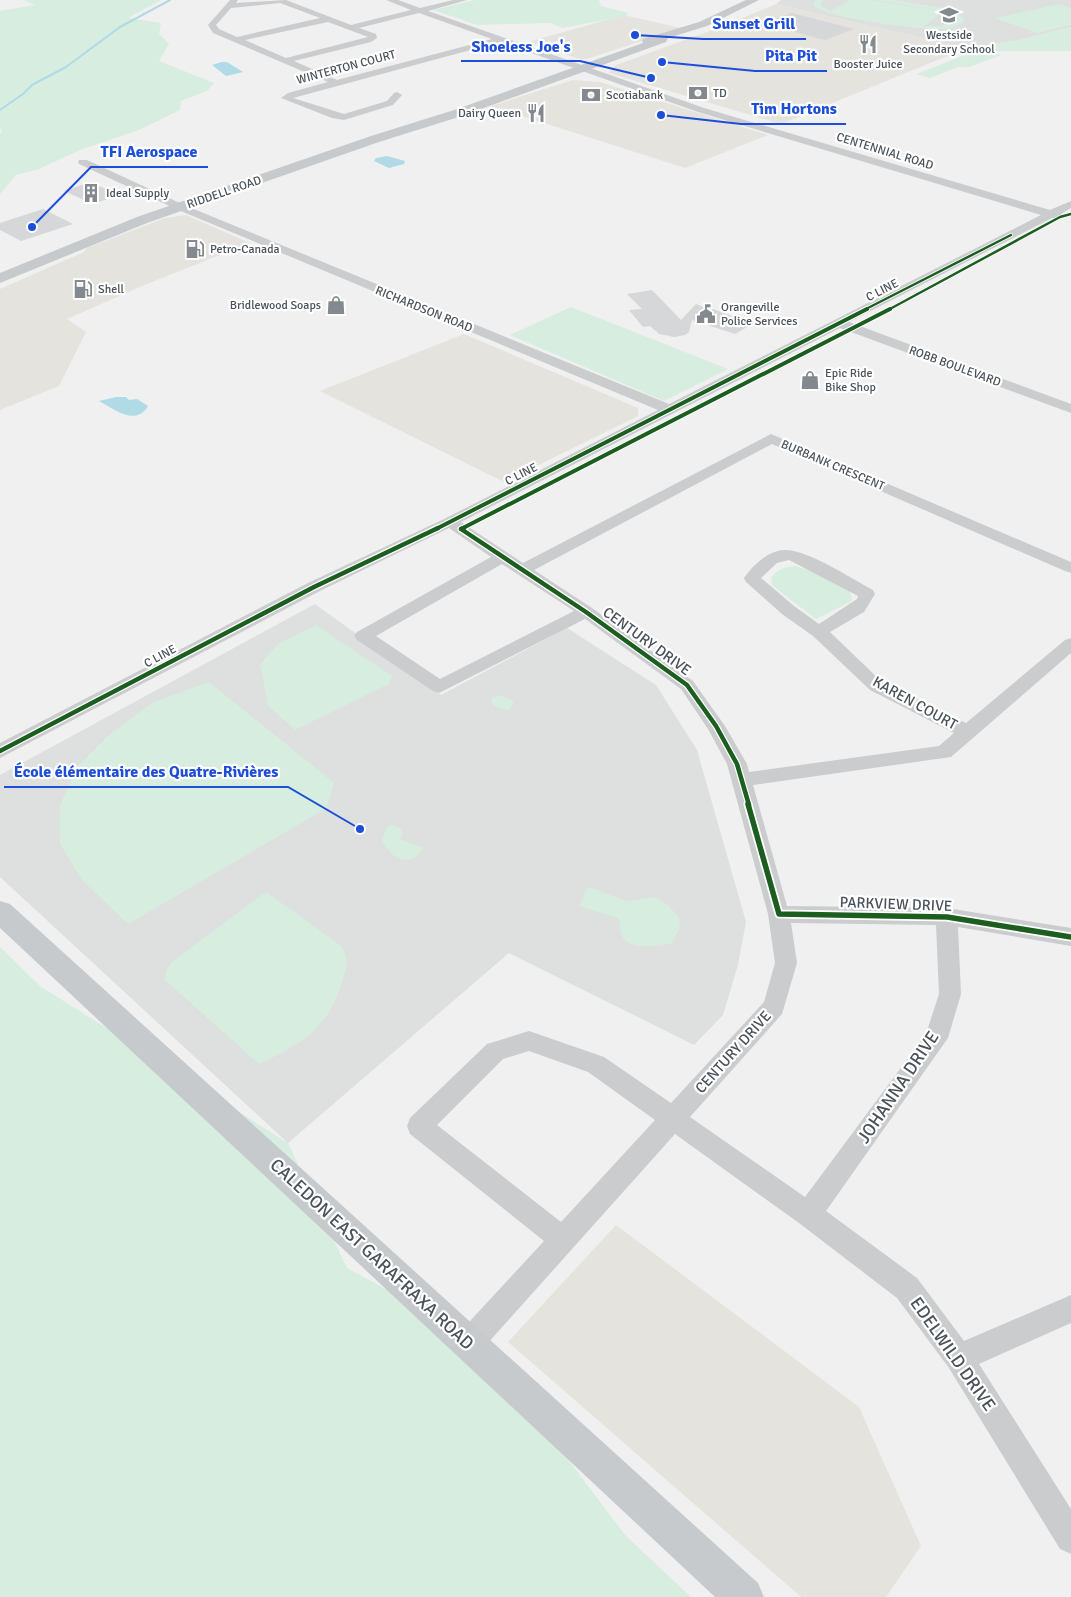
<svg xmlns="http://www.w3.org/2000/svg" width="1071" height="1597" viewBox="0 0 1071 1597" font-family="Signika,sans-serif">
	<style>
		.commercial { fill: #e5e3de }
		.education { fill: #dedfdf }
		.green { fill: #d7ede0; fill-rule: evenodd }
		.water { fill: #b0dae6 }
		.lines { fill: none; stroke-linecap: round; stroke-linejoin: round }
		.stream { stroke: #b0dae6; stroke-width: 2 }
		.building { fill: #d6d7d9 }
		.minor { fill: #caccce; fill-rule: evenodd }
		.major { fill: #c7cacc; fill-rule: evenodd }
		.cycleway-far3-casing { stroke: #fff; stroke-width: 4 }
		.cycleway-far2-casing { stroke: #fff; stroke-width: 6 }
		.cycleway-far1-casing { stroke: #fff; stroke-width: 7 }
		.cycleway-casing { stroke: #fff; stroke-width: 9 }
		.cycleway-far3 { stroke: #1b5e20; stroke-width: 2.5 }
		.cycleway-far2 { stroke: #1b5e20; stroke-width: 4 }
		.cycleway-far1 { stroke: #1b5e20; stroke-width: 4.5 }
		.cycleway { stroke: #1b5e20; stroke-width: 5.5 }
		.labels { text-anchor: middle; stroke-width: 4.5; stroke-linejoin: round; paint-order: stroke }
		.far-poi-label { font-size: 12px; fill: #49525a; stroke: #fff; text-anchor: start }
		.far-street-label { font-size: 12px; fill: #49525a; stroke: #fff }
		.street-label { font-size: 15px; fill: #49525a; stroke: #fff }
		.near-street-label { font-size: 18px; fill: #49525a; stroke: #fff }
		.leader { fill: none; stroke: #1d4ed8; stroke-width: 2 }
		.callout-dot { fill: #1d4ed8; stroke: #fff; stroke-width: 2 }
		.callout-label { font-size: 16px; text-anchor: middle; font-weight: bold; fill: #1d4ed8; stroke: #fff; stroke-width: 4.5; stroke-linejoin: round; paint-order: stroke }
	</style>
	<rect width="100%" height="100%" fill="#f0f0f0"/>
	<g class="commercial">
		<path d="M776 4 967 48 781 124 609 73 616 65 726 25Z"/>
		<path d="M624 15 681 28 587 59H580L528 42Z"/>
		<path d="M573 80 600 82 768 135 685 168 491 106Z"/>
		<path d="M186 215 250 243 147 284 67 319 86 332 59 386 0 410V289L84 252 87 248 165 218Z"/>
		<path d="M464 334 638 408V416L504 482 320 391Z"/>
		<path d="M616 1225 859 1407 921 1546 886 1597H801L508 1342Z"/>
	</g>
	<g class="education">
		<path d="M781 0H1071V27L1019 40 967 48 776 4Z"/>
		<path d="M315 604 441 695 567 628 656 685 697 750 746 922 738 965 723 1015 694 1045 509 953 288 1143 0 877V775Z"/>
	</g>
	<g class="green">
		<path d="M24 0H161L128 18 161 23 159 34 169 44 159 61 214 83 207 91 181 101 180 110 139 130 80 150 39 169 16 175 0 194V133L2 132 0 127V11L35 5Z"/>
		<path d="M475 0H599L601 6 628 13 626 16 562 28 550 23 477 25 433 10Z"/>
		<path d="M816 0H824L821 2V6L831 11 850 0H871L940 11 877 0H893L957 10 955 12 963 17 964 21C957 28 948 29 939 29 918 30 831 18 815 7L813 2ZM943 12 956 17 955 22 940 26H923Z"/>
		<path d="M1060 4 1071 8V25L1037 33 995 18Z"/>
		<path d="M1071 27V51H990L1001 55 969 67H958L930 78 916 74 978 50 967 48 1019 40Z"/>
		<path d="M571 307 728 369 664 401 510 335Z"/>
		<path d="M796 566 811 571 850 591 852 601 816 619 772 585 771 578C778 569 784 567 796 566Z"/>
		<path d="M316 625 392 676 389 684 295 730 268 706 260 664 278 644Z"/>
		<path d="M209 682 334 783 327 808 128 924 82 880 60 844V805L78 766 112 732 154 702Z"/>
		<path d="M500 695 514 701 509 711 495 706 491 702 492 698Z"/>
		<path d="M392 825 400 828 403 833 400 839 424 848C421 851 418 855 415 857 401 866 387 852 382 840L387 827Z"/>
		<path d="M588 887 627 901 655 897 668 905 679 917 680 928 672 943C659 946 628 952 621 934 619 928 622 924 618 918L579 906Z"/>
		<path d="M266 892 340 945C350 958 347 967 342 982 329 1028 300 1045 259 1064L165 980 166 971 173 961Z"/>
		<path d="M0 947 40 986 288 1143 347 1268 475 1337 626 1536 691 1597H0Z"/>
	</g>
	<g class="water">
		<path d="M222 62H227L243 72 226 76 212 65Z"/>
		<path d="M387 156 405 161 404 164 389 168 374 161 376 158Z"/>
		<path d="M116 397H126L129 400 137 399 148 406C136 427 114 409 99 401Z"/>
	</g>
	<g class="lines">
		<path class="stream" d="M0 110 23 94 32 85 66 67 120 27 170 0"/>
	</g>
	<g class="building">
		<path d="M792 13 854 29 825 40 762 23Z"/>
		<path d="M90 182 119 195 93 204 64 191Z"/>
		<path d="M43 209 73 224 21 241 0 230V223Z"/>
		<path d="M652 290 681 320 696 304 710 310 713 309 748 322 745 324 749 326 735 334 692 320 689 332 685 335 674 337 659 334 650 326 643 327 629 310 642 309 627 294Z"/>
	</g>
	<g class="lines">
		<path class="minor" d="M230 0H238L236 3 286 0 351 25 411 10 386 0H398L420 8 453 0H467L428 11 704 108 1050 210 1071 201V208L1061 214 1063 216 1061 218H1052L849 322 1071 404V413L840 328 461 522 523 563 771 434 1071 562V573L1065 571 772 444 534 570 592 608 693 681 725 726 747 764 749 772 939 746 954 733 870 690 813 636 782 614 746 582 744 578C753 565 768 551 784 550 807 549 852 579 873 590L875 594 864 612 830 632 882 682 966 723 1065 640 1071 638V653L951 757 753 785 787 906 947 908 1071 928V946L958 927 961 994 948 1038 826 1211 917 1278 964 1341 1071 1295V1323L979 1364 1071 1509V1554L1060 1549 949 1368 897 1298 799 1223 675 1134 479 1353 469 1357 459 1353 455 1343 459 1333 544 1241 410 1134 407 1126 410 1118 487 1044 529 1031 604 1057 671 1103 764 1002 775 963 768 914 727 764 708 729 681 689 585 619 439 693 433 691 357 640 354 636 357 632 491 557 449 528 320 591 0 758V743L308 583 444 519 658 410 176 209 79 164 78 162 79 160H87L184 205 669 404 1041 215 698 112 500 42 293 98 344 114 387 101 394 93 397 92 402 95 393 105 344 120 332 118 281 98 288 93 328 82 213 33 208 25ZM280 3 320 18 237 37 219 29 216 25 231 8ZM419 13 492 39 337 80 294 61 371 42 377 38 376 34 359 28ZM328 22 368 37 286 58 245 40ZM789 560 858 596 857 599 819 624 794 606 761 578 777 563ZM502 564 574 611 440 679 376 636ZM791 923 936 925 939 994 926 1034 805 1197 690 1117 782 1014 797 963ZM529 1051 588 1072 655 1120 561 1222 437 1125 503 1059Z"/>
		<g class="major">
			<path d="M746 0H759L707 26 668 38 666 42 462 116 379 142 147 223 0 283V273L137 217 371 136 454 110 643 43 642 41 643 39 699 22Z"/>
			<path d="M0 901 10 904 758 1583 764 1597H715L0 928Z"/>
		</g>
		<g class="cycleway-far3-casing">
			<g id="cycleway-far3">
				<path d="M864 310 1011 235"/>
				<path d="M888 310 1060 217 1071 214"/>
			</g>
		</g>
		<g class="cycleway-far2-casing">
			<g id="cycleway-far2">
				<path d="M436 529 867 309"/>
				<path d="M461 529 890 309"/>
			</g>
		</g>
		<g class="cycleway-far1-casing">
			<g id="cycleway-far1">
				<path d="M464 528 461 529 586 612 687 685 716 726 737 764 749 805"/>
				<path d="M0 751 314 587 438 528"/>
			</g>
		</g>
		<g class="cycleway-casing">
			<path id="cycleway" d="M748 804 779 914 947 917 1071 937"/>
		</g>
		<use href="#cycleway-far3" class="cycleway-far3"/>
		<use href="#cycleway-far2" class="cycleway-far2"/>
		<use href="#cycleway-far1" class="cycleway-far1"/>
		<use href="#cycleway" class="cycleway"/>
	</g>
	<defs>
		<g id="school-bare" transform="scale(1.5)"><path d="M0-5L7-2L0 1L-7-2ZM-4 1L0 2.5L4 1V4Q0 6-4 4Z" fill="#83898e" stroke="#fff" stroke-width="2.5" paint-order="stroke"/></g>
		<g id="restaurant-bare" transform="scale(1.5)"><path d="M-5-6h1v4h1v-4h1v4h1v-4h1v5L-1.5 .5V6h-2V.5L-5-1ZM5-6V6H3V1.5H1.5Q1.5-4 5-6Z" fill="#83898e" stroke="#fff" stroke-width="2.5" paint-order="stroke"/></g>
		<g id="bank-bare" transform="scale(1.5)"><path d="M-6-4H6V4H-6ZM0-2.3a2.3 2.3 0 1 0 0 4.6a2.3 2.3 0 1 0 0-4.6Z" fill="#83898e" stroke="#fff" stroke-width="2.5" paint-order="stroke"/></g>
		<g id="building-bare" transform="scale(1.5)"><path d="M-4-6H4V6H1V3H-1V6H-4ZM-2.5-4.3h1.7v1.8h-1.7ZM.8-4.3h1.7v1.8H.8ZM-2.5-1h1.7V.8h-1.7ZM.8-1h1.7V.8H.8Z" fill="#83898e" stroke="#fff" stroke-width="2.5" paint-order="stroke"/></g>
		<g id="fuel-bare" transform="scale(1.5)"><path d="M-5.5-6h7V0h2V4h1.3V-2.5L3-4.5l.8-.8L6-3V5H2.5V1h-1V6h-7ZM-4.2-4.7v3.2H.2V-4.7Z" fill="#83898e" stroke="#fff" stroke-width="2.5" paint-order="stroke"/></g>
		<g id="shop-bare" transform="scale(1.5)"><path d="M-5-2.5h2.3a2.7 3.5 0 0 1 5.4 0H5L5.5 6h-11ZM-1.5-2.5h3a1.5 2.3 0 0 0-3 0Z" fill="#83898e" stroke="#fff" stroke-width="2.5" paint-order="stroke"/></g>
		<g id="civic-bare" transform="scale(1.5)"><path d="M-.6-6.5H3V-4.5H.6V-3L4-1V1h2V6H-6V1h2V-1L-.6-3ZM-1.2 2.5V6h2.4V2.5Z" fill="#83898e" stroke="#fff" stroke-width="2.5" paint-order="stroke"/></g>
	</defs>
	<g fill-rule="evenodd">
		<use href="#school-bare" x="949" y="15"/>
		<use href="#restaurant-bare" x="868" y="44"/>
		<use href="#bank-bare" x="698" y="93"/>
		<use href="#bank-bare" x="591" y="95"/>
		<use href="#restaurant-bare" x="536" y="113"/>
		<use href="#building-bare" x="91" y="193"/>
		<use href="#fuel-bare" x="195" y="249"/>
		<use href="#fuel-bare" x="83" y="289"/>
		<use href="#shop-bare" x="336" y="305"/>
		<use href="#civic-bare" x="706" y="314"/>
		<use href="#shop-bare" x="810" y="380"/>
	</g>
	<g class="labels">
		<g class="far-poi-label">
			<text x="949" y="39" text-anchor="middle">Westside<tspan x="949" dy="14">Secondary School</tspan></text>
			<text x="868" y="68" text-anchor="middle">Booster Juice</text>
			<text x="713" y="97">TD</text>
			<text x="606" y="99">Scotiabank</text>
			<text x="521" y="117" text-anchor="end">Dairy Queen</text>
			<text x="106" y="197">Ideal Supply</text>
			<text x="210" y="253">Petro-Canada</text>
			<text x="98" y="293">Shell</text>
			<text x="321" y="309" text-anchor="end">Bridlewood Soaps</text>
			<text x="721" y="311">Orangeville<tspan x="721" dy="14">Police Services</tspan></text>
			<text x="825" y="377">Epic Ride<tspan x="825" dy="14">Bike Shop</tspan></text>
		</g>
		<g class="far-street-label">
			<text transform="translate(346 67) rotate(-15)" y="4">WINTERTON COURT</text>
			<text transform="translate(885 151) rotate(17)" y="4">CENTENNIAL ROAD</text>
			<text transform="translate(224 192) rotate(-19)" y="4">RIDDELL ROAD</text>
			<text transform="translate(882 290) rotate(-27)" y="4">C LINE</text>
			<text transform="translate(424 309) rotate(22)" y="4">RICHARDSON ROAD</text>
			<text transform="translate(955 366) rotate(20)" y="4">ROBB BOULEVARD</text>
			<text transform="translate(833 465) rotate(23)" y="4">BURBANK CRESCENT</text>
			<text transform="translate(521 474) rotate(-27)" y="4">C LINE</text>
			<text transform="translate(160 656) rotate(-28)" y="4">C LINE</text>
		</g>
		<g class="street-label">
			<text transform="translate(647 641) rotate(36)" y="5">CENTURY DRIVE</text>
			<text transform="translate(915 703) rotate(29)" y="5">KAREN COURT</text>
			<text transform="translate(896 904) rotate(2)" y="5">PARKVIEW DRIVE</text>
			<text transform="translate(733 1052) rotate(-48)" y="5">CENTURY DRIVE</text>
		</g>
		<g class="near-street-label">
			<text transform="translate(898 1087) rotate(-56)" y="6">JOHANNA DRIVE</text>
			<text transform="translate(372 1254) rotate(43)" y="6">CALEDON EAST GARAFRAXA ROAD</text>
			<text transform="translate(953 1354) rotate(55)" y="6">EDELWILD DRIVE</text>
		</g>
	</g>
	<path class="leader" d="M635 35L703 39H806M651 78L580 61H461M662 62L755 71H827M661 115L741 124H846M32 227L91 167H208M360 829L288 787H4"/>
	<g class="callout-dot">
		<circle cx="635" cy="35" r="5"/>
		<circle cx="651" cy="78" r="5"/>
		<circle cx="662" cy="62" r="5"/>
		<circle cx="661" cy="115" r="5"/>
		<circle cx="32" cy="227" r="5"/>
		<circle cx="360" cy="829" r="5"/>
	</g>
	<g class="callout-label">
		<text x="754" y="29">Sunset Grill</text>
		<text x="521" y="52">Shoeless Joe's</text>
		<text x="791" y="61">Pita Pit</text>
		<text x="794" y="114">Tim Hortons</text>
		<text x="149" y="157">TFI Aerospace</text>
		<text x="146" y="777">École élémentaire des Quatre-Rivières</text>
	</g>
</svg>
